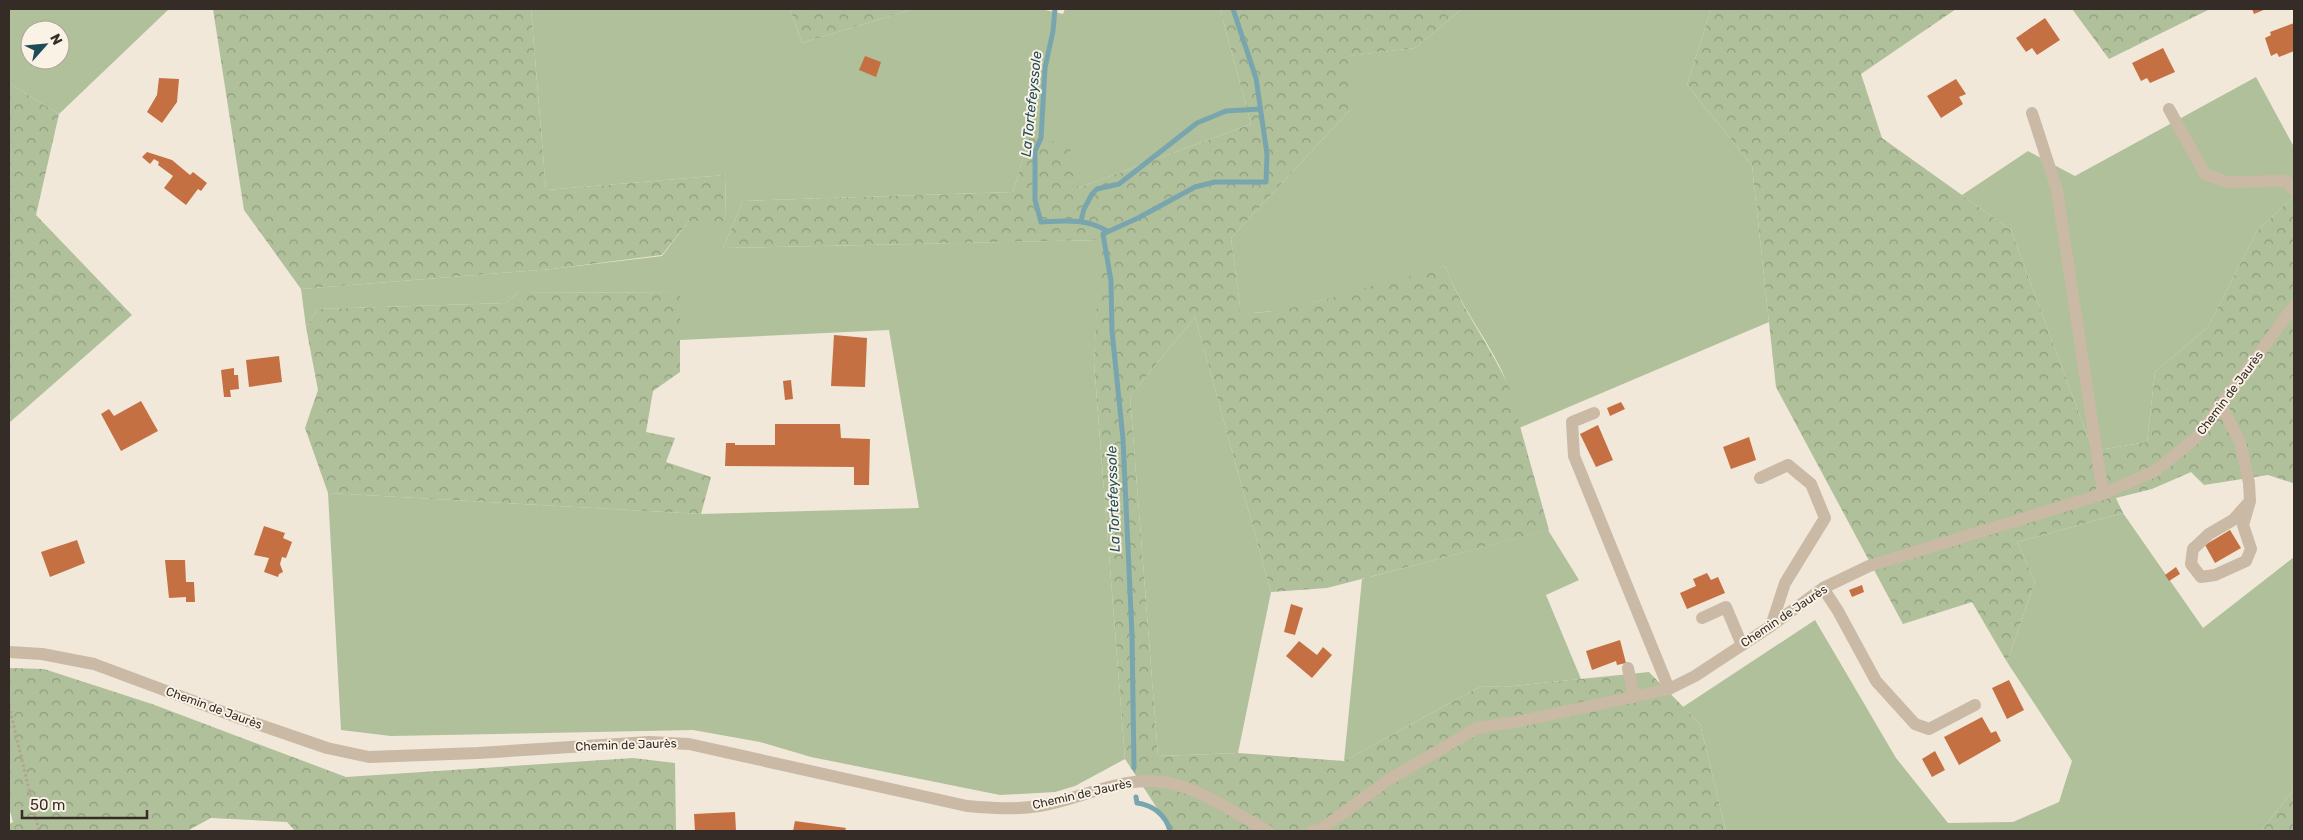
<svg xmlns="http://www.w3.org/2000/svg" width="2303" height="840" viewBox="0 0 2303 840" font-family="Rubik,sans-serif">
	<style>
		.grass { fill: #afc09a; fill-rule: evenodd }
		.forest { fill: url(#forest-crowns) }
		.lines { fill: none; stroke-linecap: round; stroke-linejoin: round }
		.stream { stroke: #79a6ae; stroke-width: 5 }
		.building { fill: #c57043 }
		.path { stroke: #b4a390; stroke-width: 3; stroke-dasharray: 2.5 2.5; stroke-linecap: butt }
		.minor { stroke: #c9b9a5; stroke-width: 12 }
		.labels { text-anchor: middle; stroke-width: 4; stroke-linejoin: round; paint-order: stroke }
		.street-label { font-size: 12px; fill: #352c27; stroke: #f9f2e5 }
		.water-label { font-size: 14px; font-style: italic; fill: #1d4c56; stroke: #f9f2e5 }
	</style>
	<defs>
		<pattern id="forest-crowns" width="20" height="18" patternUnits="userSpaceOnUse" patternTransform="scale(1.25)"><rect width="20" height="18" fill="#afc09a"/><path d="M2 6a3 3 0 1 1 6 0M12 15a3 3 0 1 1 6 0" fill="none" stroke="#8f9c7e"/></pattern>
	</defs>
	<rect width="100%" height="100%" fill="#f1e8d9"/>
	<g class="grass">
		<path d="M9 9H169L59 114 9 83ZM30 30H60V60H30Z"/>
		<path d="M531 9H790L802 43 913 9H1041L1063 14 1065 9H1220L1251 124 1078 188 1029 138 1013 192 743 201 723 248 1101 240 1094 362 1125 759 1075 786 1055 792 1000 795 811 757 760 742 693 730 391 736 341 730 328 493 701 514 919 508 889 330 680 340V293L519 292 506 303 318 309 306 327 301 289 552 269 662 256 689 221H726L725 175 546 190Z"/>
		<path d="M1462 9H1711L1687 85 1752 165 1769 322 1519 428C1514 407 1509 385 1499 365 1482 332 1458 301 1445 266L1418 275 1287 310 1241 314 1231 238 1349 111 1348 56 1415 48Z"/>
		<path d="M2256 77 2294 147V196L2257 231 2208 327 2155 372 2147 442 2093 451 2011 230 1962 195 2028 151 2075 176Z"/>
		<path d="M1195 317 1271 592 1238 753 1158 756 1130 396Z"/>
		<path d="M2123 513 2203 628 2294 557V789L2261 831H1726L1700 724 1683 707 1815 620 1896 758 1948 823 2013 822 2059 802 2072 761 2007 662 2035 582 2017 542Z"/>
		<path d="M1548 530 1579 580 1546 595 1581 679 1503 687 1481 686 1344 761 1362 579Z"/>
	</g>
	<g class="forest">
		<path d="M213 9H531L546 190 725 175 726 221H689L662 255 552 269 301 289 244 210Z"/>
		<path d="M790 9H913L802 43Z"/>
		<path d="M1220 9H1462L1415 48 1349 56V111L1231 238 1241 313C1286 314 1329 298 1371 286 1396 279 1421 274 1445 266 1461 308 1490 345 1509 387L1549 530 1327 588 1271 592 1195 317 1130 396 1158 756 1238 753 1344 761 1481 686 1503 687 1649 672 1700 724 1726 831H1172L1125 759 1094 362 1100 240 723 248 743 201 1013 192 1029 138 1069 144 1078 188 1251 124Z"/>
		<path d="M1711 9H1956L1861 74 1882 138 2011 230 2093 451 2147 442 2155 372 2208 327 2257 231 2294 196V488L2293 483 2268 475 2204 485 2191 472 2152 489 2116 498 2123 513 2017 542 2035 582 2007 662 1972 602 1903 624 1776 387 1752 165 1687 85Z"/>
		<path d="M2072 9H2210L2109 59Z"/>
		<path d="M9 83 59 114 36 215 132 315 9 423Z"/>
		<path d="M519 292 680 293V372L653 391 646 432 675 438 666 462 711 477 701 514 328 493 305 428 318 390 306 327 318 309 506 303Z"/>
		<path d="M9 668 44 669 152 704 346 777 633 758 675 763 676 831H295L287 822 211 818 187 831H9V824L13 822 9 807Z"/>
		<path d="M2294 789V831H2261Z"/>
	</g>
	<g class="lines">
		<g class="stream">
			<path d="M1055 9 1053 31 1045 68 1041 138 1035 151V200L1041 222C1064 221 1086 218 1107 231"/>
			<path d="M1081 221 1084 209 1092 194 1097 189 1119 184 1197 123 1226 111 1260 109"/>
			<path d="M1134 768 1132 635 1123 439 1112 331 1111 281 1103 234 1138 218 1195 187 1215 182H1266L1267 154 1256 78 1233 9"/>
			<path d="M1136 797 1137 803C1153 805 1166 815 1170 831"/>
		</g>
	</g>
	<g class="building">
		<path d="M2252 9H2266L2254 14Z"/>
		<path d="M2045 18 2060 40 2037 55 2032 48 2026 52 2016 38Z"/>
		<path d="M2294 23V51L2279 57 2277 53 2271 56 2265 38 2271 35 2270 32Z"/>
		<path d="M2163 48 2175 72 2150 83 2147 78 2141 81 2132 63Z"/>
		<path d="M865 56 881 62 876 77 859 70Z"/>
		<path d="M159 78 179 79 177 102 162 123 147 112 157 95Z"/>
		<path d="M1956 79 1966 94 1959 97 1963 104 1941 118 1927 96Z"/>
		<path d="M147 152 172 160 190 175 193 172 207 183 201 191 198 189 186 205 164 188 173 176 158 165 159 162 154 159 150 164 142 157Z"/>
		<path d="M834 335 867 338 865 387 831 386Z"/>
		<path d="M279 356 282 382 249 387 246 360Z"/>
		<path d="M234 368V375H238L239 389 230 390 231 397H224L221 370Z"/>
		<path d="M791 380 793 399 785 400 783 381Z"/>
		<path d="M141 401 158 431 121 451 101 414 109 409 114 416Z"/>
		<path d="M1621 402 1625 409 1610 416 1607 408Z"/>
		<path d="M775 424H840L841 438 870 439 869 485H854V467L725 466 726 443H735V445H775Z"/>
		<path d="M1598 425 1613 460 1596 467 1580 434Z"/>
		<path d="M1749 437 1756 460 1731 469 1723 447Z"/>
		<path d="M264 526 285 533 283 538 292 542 286 558 282 557 280 564 283 572 279 574 278 577 264 572 269 558 254 555Z"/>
		<path d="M2230 530 2241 548 2215 563 2205 545Z"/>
		<path d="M77 540 85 563 50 577 41 552Z"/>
		<path d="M165 560H185L186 582H194L195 602H186V597L169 598Z"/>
		<path d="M2176 567 2180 574 2169 581 2165 575Z"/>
		<path d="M1707 573 1711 580 1718 577 1725 593 1687 609 1680 593 1696 586 1693 579Z"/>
		<path d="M1862 585 1864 592 1852 597 1849 590Z"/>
		<path d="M1291 604 1303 608 1295 635 1284 632Z"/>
		<path d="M1620 640 1626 663 1617 665 1616 661 1592 670 1586 651Z"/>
		<path d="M1299 641 1317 655 1323 647 1332 655 1312 678 1286 656Z"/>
		<path d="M2009 680 2024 710 2007 719 1992 688Z"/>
		<path d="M1982 717 1991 733 1996 731 2001 741 1959 765 1944 737Z"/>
		<path d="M1935 751 1945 770 1932 777 1922 759Z"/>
		<path d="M735 812 736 831H695L694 814Z"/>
		<path d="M795 821 846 828 845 831H793Z"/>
	</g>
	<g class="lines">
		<path class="path" d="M9 706 39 831"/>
		<g class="minor">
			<path d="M2169 109 2205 174 2227 182 2286 181 2294 190"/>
			<path d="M2032 113 2057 190 2103 494"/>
			<path d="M2221 405 2240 442 2249 483 2250 501 2233 520 2209 534 2193 549 2191 564 2201 577 2215 575 2246 561 2251 549 2243 525 2250 501"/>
			<path d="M1594 413 1572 422 1574 456 1669 689"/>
			<path d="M1760 478 1788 465 1811 484 1825 518 1785 583 1771 626"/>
			<path d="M1823 588 1838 611 1876 681 1915 724 1929 729 1975 705"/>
			<path d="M1702 618 1726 607 1742 645"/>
			<path d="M9 652 42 654 94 664 231 715 327 748 369 757 478 753 649 742 689 744 967 806C991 808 1015 810 1039 806 1082 799 1128 772 1173 784 1206 792 1238 815 1268 831"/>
			<path d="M1628 668 1634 697"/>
			<path d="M1312 831 1323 828 1388 780 1477 728 1521 721 1669 689 1695 676 1771 626 1823 588 1869 566 2103 494 2155 471 2197 437 2294 306"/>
		</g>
	</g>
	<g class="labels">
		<g class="street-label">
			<text transform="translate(2230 393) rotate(-53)" y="4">Chemin de Jaurès</text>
			<text transform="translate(1784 616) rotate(-34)" y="4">Chemin de Jaurès</text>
			<text transform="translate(214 708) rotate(20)" y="4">Chemin de Jaurès</text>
			<text transform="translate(626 745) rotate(-2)" y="4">Chemin de Jaurès</text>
			<text transform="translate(1082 794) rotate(-13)" y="4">Chemin de Jaurès</text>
		</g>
		<g class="water-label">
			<text transform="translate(1031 104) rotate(-84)" y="5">La Tortefeyssole</text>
			<text transform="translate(1113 499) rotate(-92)" y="5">La Tortefeyssole</text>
		</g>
	</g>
	<rect width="2303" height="840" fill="none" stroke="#352c27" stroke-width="20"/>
	<g transform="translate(45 45) rotate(63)"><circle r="24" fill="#f9f2e5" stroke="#aba399"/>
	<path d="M0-4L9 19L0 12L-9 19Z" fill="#1d4c56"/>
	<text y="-8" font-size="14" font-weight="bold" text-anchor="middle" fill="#352c27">N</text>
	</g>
	<path d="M22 810v8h125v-8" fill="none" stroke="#352c27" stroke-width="2.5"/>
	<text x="30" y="810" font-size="15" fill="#352c27" stroke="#f9f2e5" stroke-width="4" paint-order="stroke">50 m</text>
</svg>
